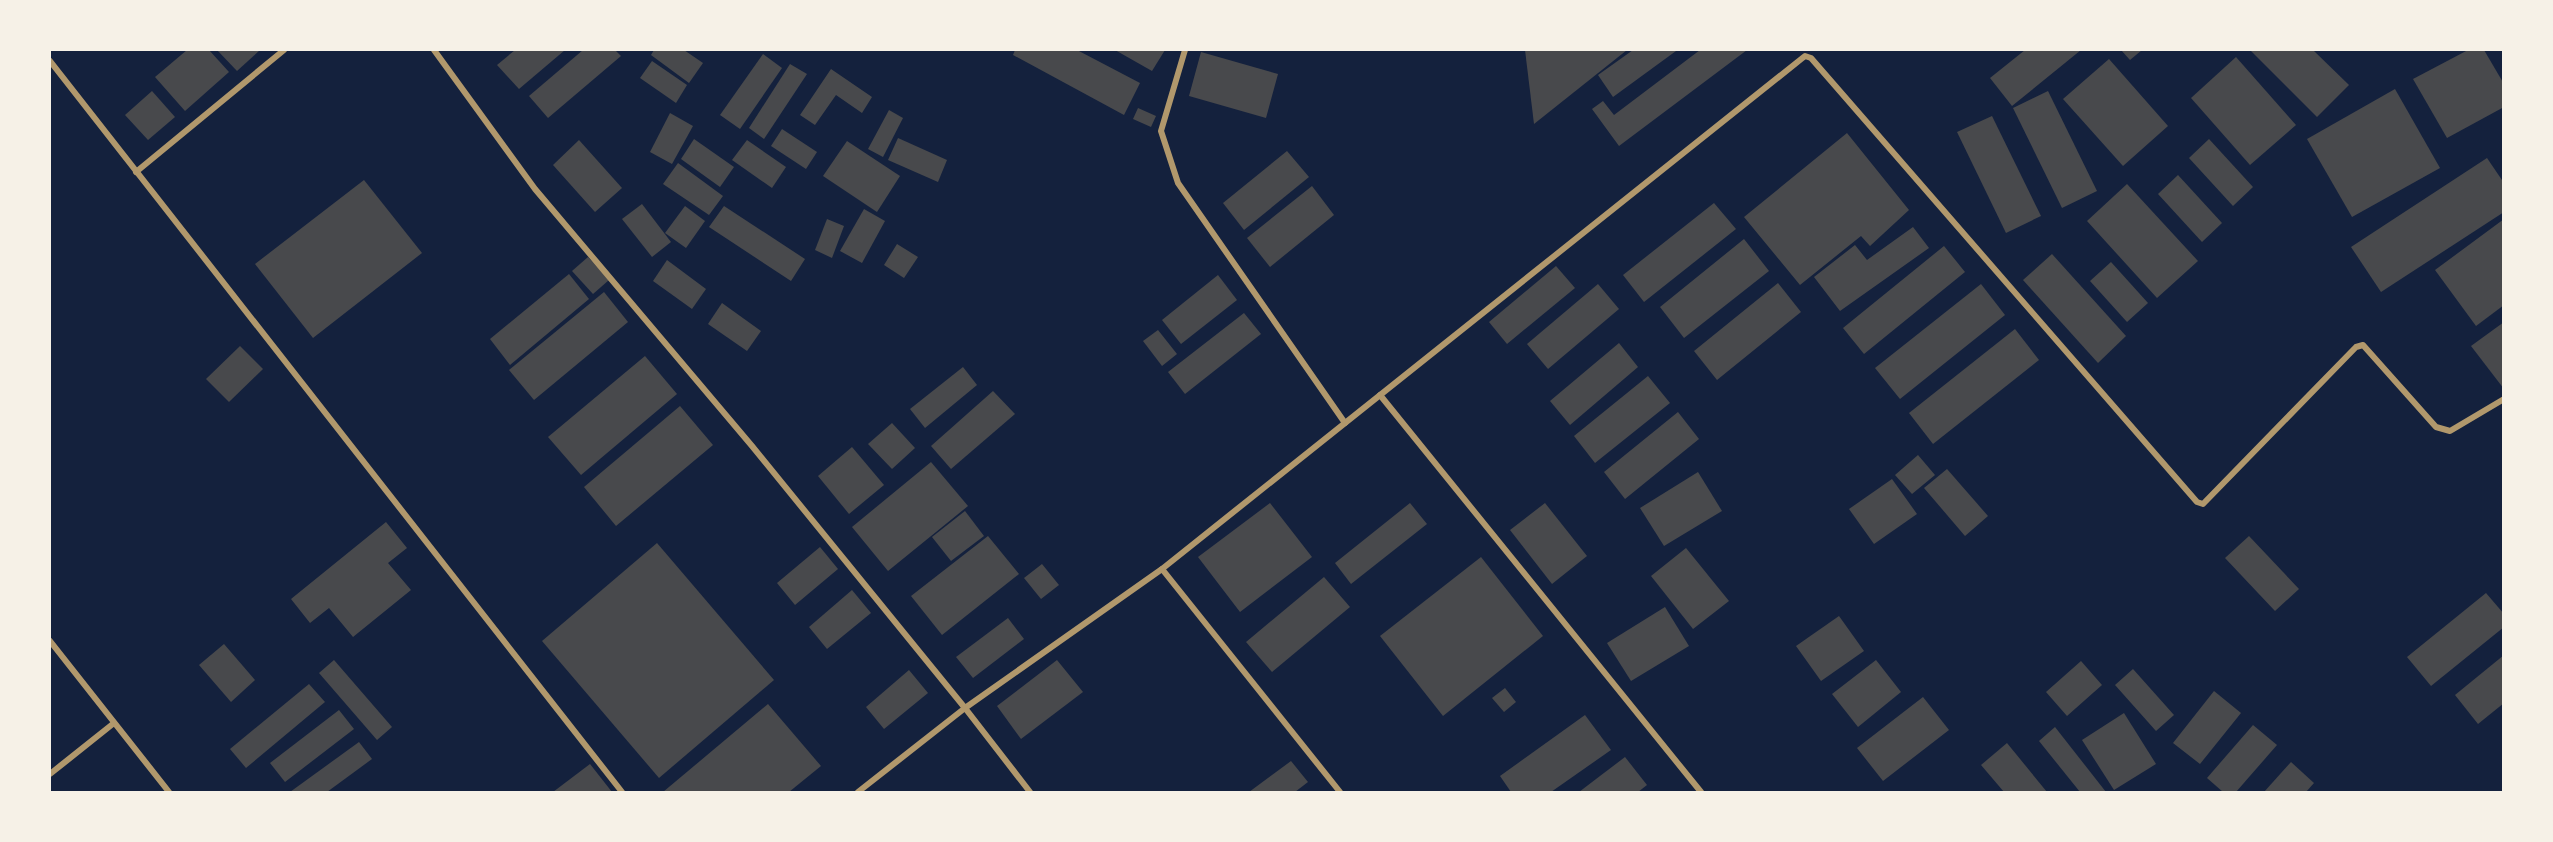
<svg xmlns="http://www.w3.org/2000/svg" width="2553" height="842" viewBox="0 0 2553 842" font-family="'Sofia Sans Condensed',sans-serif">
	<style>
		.building { fill: #48494c }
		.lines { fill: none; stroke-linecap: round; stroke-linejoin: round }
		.minor { stroke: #b1986c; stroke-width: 6 }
	</style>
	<rect width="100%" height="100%" fill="#14213d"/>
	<g class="building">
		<path d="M187 50H209L229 72 185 111 155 77Z"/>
		<path d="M217 50H260L237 71Z"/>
		<path d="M515 50H565L519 89 497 65Z"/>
		<path d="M583 50H615L621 56 548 118 529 96Z"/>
		<path d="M654 50H684L703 63 689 83 651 55Z"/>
		<path d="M1015 50H1077L1140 83 1124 115 1013 55Z"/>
		<path d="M1115 50H1165L1152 71Z"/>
		<path d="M1525 50H1627L1534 124Z"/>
		<path d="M1633 50H1674L1676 51 1613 97 1598 75Z"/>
		<path d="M1700 50H1747L1619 146 1592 109 1603 101 1614 115Z"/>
		<path d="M2025 50H2081L2012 106 1990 78Z"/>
		<path d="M2121 50H2142L2130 60Z"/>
		<path d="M2250 50H2313L2349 85 2317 117Z"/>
		<path d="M2468 50H2484L2504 84V107L2447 138 2413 79Z"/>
		<path d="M1201 52 1278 74 1266 118 1189 96Z"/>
		<path d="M763 54 782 68 740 129 720 115Z"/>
		<path d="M2236 57 2296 125 2250 165 2191 98Z"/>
		<path d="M2109 59 2168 126 2123 166 2063 99Z"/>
		<path d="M652 61 687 85 676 103 640 78Z"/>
		<path d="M790 64 807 74 764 139 749 128Z"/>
		<path d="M831 69 872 97 862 113 836 95 815 125 800 115Z"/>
		<path d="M2395 89 2440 168 2352 217 2307 139Z"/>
		<path d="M152 91 175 117 148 140 125 115Z"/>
		<path d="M2048 91 2097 191 2062 208 2013 108Z"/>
		<path d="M1138 108 1156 116 1151 127 1133 119Z"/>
		<path d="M889 110 903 118 883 157 868 149Z"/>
		<path d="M670 113 693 126 672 164 650 152Z"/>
		<path d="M1992 116 2041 216 2006 233 1957 132Z"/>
		<path d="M782 129 817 152 806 169 771 146Z"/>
		<path d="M1847 133 1909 210 1870 246 1861 236 1800 285 1744 217Z"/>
		<path d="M898 138 947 160 938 182 888 160Z"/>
		<path d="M694 139 734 167 720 187 681 159Z"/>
		<path d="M2209 139 2253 187 2233 206 2189 158Z"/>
		<path d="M579 140 622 188 595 212 553 165Z"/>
		<path d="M747 140 786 167 772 188 732 160Z"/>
		<path d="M847 141 900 176 877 212 823 176Z"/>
		<path d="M1287 151 1309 177 1244 230 1223 203Z"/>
		<path d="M2487 158 2504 183V212L2381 292 2351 247Z"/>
		<path d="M678 163 723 196 709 215 663 184Z"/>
		<path d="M2178 175 2222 223 2202 242 2158 194Z"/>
		<path d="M364 180 422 253 313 338 255 264Z"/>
		<path d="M2127 184 2198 261 2157 298 2087 221Z"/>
		<path d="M1312 186 1334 215 1270 267 1247 238Z"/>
		<path d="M1714 203 1736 229 1644 302 1623 275Z"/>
		<path d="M642 204 671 242 652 257 622 219Z"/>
		<path d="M685 206 705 221 686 248 665 233Z"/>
		<path d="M724 206 805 259 791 281 709 227Z"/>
		<path d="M864 209 885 221 862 263 840 251Z"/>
		<path d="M827 219 844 226 832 258 815 250Z"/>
		<path d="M2504 219V305L2476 326 2435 270Z"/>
		<path d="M1913 227 1929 248 1840 311 1814 277 1855 245 1867 260Z"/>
		<path d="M1744 239 1769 271 1684 338 1660 307Z"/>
		<path d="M897 244 918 257 904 278 884 265Z"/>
		<path d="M1944 246 1965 272 1864 354 1843 328Z"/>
		<path d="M2052 254 2126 336 2098 363 2023 280Z"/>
		<path d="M588 257 609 280 593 294 572 271Z"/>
		<path d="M667 260 706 289 692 309 653 281Z"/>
		<path d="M2111 262 2148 303 2127 322 2090 281Z"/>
		<path d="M1556 266 1575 288 1507 344 1489 322Z"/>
		<path d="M569 274 589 299 510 365 490 339Z"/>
		<path d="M1218 275 1237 300 1181 344 1162 320Z"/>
		<path d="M1778 283 1801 312 1717 380 1694 351Z"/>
		<path d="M1598 284 1619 309 1548 369 1527 344Z"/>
		<path d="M1981 284 2005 315 1900 399 1875 368Z"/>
		<path d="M604 292 628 322 534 400 509 370Z"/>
		<path d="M722 303 761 331 747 351 708 324Z"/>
		<path d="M1244 313 1261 334 1185 394 1168 372Z"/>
		<path d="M2504 322V389L2471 346Z"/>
		<path d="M2015 329 2039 360 1933 444 1909 413Z"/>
		<path d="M1158 330 1177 354 1162 366 1143 341Z"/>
		<path d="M1619 343 1638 367 1570 425 1550 401Z"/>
		<path d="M240 346 263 369 229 402 206 379Z"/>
		<path d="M645 356 677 394 581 475 548 437Z"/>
		<path d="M963 367 977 385 925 428 910 409Z"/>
		<path d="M1648 376 1670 403 1595 463 1574 436Z"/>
		<path d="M993 391 1015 414 951 469 931 446Z"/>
		<path d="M680 406 713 445 616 526 584 487Z"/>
		<path d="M1678 412 1699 439 1625 499 1604 472Z"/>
		<path d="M892 423 915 448 892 469 868 444Z"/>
		<path d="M852 447 884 485 849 514 818 476Z"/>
		<path d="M1918 455 1935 475 1912 494 1895 475Z"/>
		<path d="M931 462 968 506 888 571 852 527Z"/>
		<path d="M1947 469 1988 516 1965 536 1924 488Z"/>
		<path d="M1698 472 1722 511 1664 546 1640 508Z"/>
		<path d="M1892 479 1917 514 1874 544 1849 509Z"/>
		<path d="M1270 503 1312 557 1240 612 1198 557Z"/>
		<path d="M1410 503 1427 524 1351 584 1335 563Z"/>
		<path d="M1545 503 1587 556 1552 584 1510 530Z"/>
		<path d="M965 511 984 536 951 561 932 537Z"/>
		<path d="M386 522 407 548 388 563 411 590 353 637 329 608 310 623 291 599Z"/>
		<path d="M988 536 1019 574 942 635 911 596Z"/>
		<path d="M2249 536 2299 589 2275 611 2225 558Z"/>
		<path d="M657 543 774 680 659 778 542 641Z"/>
		<path d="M820 547 838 569 795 605 777 583Z"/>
		<path d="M1686 548 1729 601 1693 629 1651 576Z"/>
		<path d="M1481 557 1543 636 1443 716 1380 636Z"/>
		<path d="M1042 564 1059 585 1041 599 1024 578Z"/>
		<path d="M1324 577 1350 607 1272 672 1246 642Z"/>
		<path d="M852 590 871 613 827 649 809 627Z"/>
		<path d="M2486 593 2504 614V627L2431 686 2407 657Z"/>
		<path d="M1665 607 1689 646 1631 681 1607 643Z"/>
		<path d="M1839 616 1864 651 1821 681 1796 646Z"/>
		<path d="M1008 618 1024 639 973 678 956 657Z"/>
		<path d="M224 644 255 680 231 702 199 665Z"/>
		<path d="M2504 655V703L2478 724 2455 695Z"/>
		<path d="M334 660 392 727 377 740 319 673Z"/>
		<path d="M1057 660 1083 692 1021 739 997 706Z"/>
		<path d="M1876 660 1901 692 1858 727 1832 694Z"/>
		<path d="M2081 661 2102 685 2067 716 2046 692Z"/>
		<path d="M2133 669 2174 715 2156 731 2115 685Z"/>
		<path d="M909 670 928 693 884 729 866 707Z"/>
		<path d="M309 684 325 702 246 768 230 749Z"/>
		<path d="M1505 688 1516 702 1504 712 1492 698Z"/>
		<path d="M2214 691 2241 713 2200 764 2173 743Z"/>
		<path d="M1923 697 1949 730 1883 781 1857 748Z"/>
		<path d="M768 704 821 766 789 792H663Z"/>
		<path d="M339 710 354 729 285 782 270 763Z"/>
		<path d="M2124 713 2156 764 2114 790 2082 740Z"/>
		<path d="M1585 715 1611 750 1551 792H1511L1500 776Z"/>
		<path d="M2253 725 2277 745 2236 792H2223L2207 778Z"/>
		<path d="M2055 727 2106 792H2080L2039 741Z"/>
		<path d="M359 742 372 759 327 792H290Z"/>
		<path d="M2007 743 2047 792H2004L1981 765Z"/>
		<path d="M1625 757 1647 785 1638 792H1579Z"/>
		<path d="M1291 761 1308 782 1295 792H1249Z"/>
		<path d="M2291 762 2314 783 2306 792H2264Z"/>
		<path d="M590 764 612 792H553Z"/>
	</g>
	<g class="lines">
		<g class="minor">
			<path d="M434 50 535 189 752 446 965 708 1030 792"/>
			<path d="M1185 50 1161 131 1178 183 1345 423"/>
			<path d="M50 61 622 792"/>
			<path d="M136 172 284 50"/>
			<path d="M1380 395 1701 792"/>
			<path d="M1162 569 1340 792"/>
			<path d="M50 641 169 792"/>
			<path d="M50 774 114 723"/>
			<path d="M858 792 965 708 1162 569 1805 56 1811 58 2197 502 2203 504 2356 347 2363 345 2436 427 2450 431 2504 399"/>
		</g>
	</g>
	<rect width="2553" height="842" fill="none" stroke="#f6f1e7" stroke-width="102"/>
</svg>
